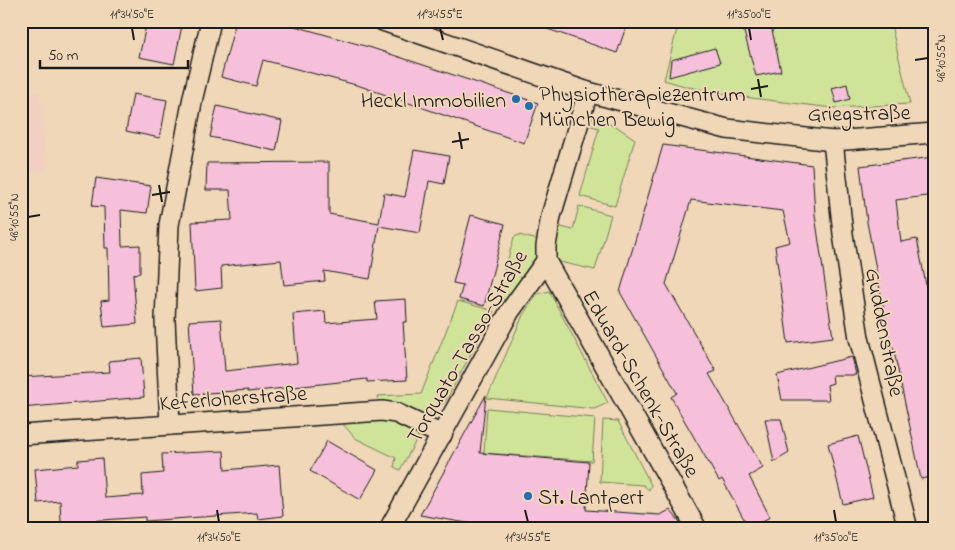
<svg xmlns="http://www.w3.org/2000/svg" width="955" height="550" viewBox="0 0 955 550" font-family="'Indie Flower',sans-serif">
	<style>
		.built { fill: #f1d0c2 }
		.green { fill: #cfe499; stroke: #76805a }
		.building { fill: #f6c0db; stroke: #1c1c1c }
		.lines { fill: none; stroke-linecap: round; stroke-linejoin: round }
		.street-casing { stroke: #1c1c1c; stroke-width: 22 }
		.street { stroke: #efd7b7; stroke-width: 19 }
		.ticks { fill: none; stroke: #1c1c1c; stroke-width: 2 }
		.poi-dot { fill: #1f6fb2; stroke: #efd7b7; stroke-width: 2 }
		.labels { text-anchor: middle; stroke-width: 4; stroke-linejoin: round; paint-order: stroke }
		.poi-label { font-size: 22px; fill: #1c1c1c; stroke: #efd7b7; text-anchor: start }
		.street-label { font-size: 22px; fill: #1c1c1c; stroke: #efd7b7 }
		.neatline { fill: none; stroke: #1c1c1c; stroke-width: 2 }
		.ticks-label { font-size: 12px; text-anchor: middle; fill: #1c1c1c }
	</style>
	<rect width="100%" height="100%" fill="#efd7b7"/>
	<filter id="ink" filterUnits="userSpaceOnUse"><feTurbulence type="fractalNoise" baseFrequency=".02" numOctaves="2"/><feDisplacementMap in="SourceGraphic" scale="10" xChannelSelector="R" yChannelSelector="G"/><feConvolveMatrix kernelMatrix="1 2 1 2 8 2 1 2 1" color-interpolation-filters="sRGB"/></filter>
	<g filter="url(#ink)">
		<path class="built" d="M40 92 46 171 21 173V93Z"/>
		<g class="green">
			<path d="M679 21H890L910 104 833 108 751 98 688 87 664 80Z"/>
			<path d="M586 116 617 127 635 139 615 206 580 196 599 128 584 124Z"/>
			<path d="M579 206 611 215 595 270 555 261 557 226 573 230Z"/>
			<path d="M519 235 538 240 540 256 509 301 497 298 514 237Z"/>
			<path d="M549 291 608 403 594 409 487 398 523 315 537 294Z"/>
			<path d="M458 301 494 311 445 402 432 410 427 419 379 404 378 396 421 394Z"/>
			<path d="M487 408 595 418 592 461 484 453Z"/>
			<path d="M390 418 420 433 400 470 394 467 396 458 355 438 343 424Z"/>
			<path d="M603 420 618 421 651 485 649 490 643 485 600 482Z"/>
		</g>
		<g class="building">
			<path d="M147 21H183L174 64 139 57Z"/>
			<path d="M236 21H277L372 48 538 103 524 143 360 86 263 60 256 86 221 77Z"/>
			<path d="M533 21H628L617 53 533 24Z"/>
			<path d="M741 21H770L781 71 756 76Z"/>
			<path d="M715 48 720 63 669 77 671 60Z"/>
			<path d="M847 84 850 99 836 103 832 88Z"/>
			<path d="M133 94 167 100 160 138 126 131Z"/>
			<path d="M217 106 282 121 276 151 210 137Z"/>
			<path d="M663 145 812 165 815 215 833 337 788 343 775 246 790 242 783 211 691 200 666 284 716 371 709 374 763 468 749 476 770 517 749 528 722 479 719 481 671 397 677 393 620 292Z"/>
			<path d="M414 150 449 156 444 184 429 181 420 233 379 226 370 279 324 271 325 281 284 285 281 260 221 266 222 288 195 291 192 222 232 220 230 190H206L207 163 329 162V214L379 223 384 193 405 197Z"/>
			<path d="M934 157V195L896 200 901 242 917 239 934 326V339H931L934 356V476L921 479 893 347H891L867 222 860 166Z"/>
			<path d="M96 178 151 186 147 213 121 210 122 246 140 245V273L133 274 137 324 104 327 101 301 109 300 108 248H105L104 207 92 206Z"/>
			<path d="M471 215 505 224 484 306 459 299 463 285 453 283Z"/>
			<path d="M406 299 407 322H403L407 380 367 382V379L248 392V390L194 394 189 321 221 319 225 371 297 363 293 314 325 311 326 323 377 319 375 301Z"/>
			<path d="M852 357 856 375H832L833 383 827 385 829 400H782L777 375Z"/>
			<path d="M141 358 144 397 21 408V377L110 372 109 361Z"/>
			<path d="M486 395 480 453 589 462 586 510 660 515 670 510 680 522V529H540L467 523 420 515Z"/>
			<path d="M765 419H781L789 453 774 462Z"/>
			<path d="M858 436 873 497 843 504 828 444Z"/>
			<path d="M327 441 377 470 360 500 310 471Z"/>
			<path d="M224 451 225 470 279 465 283 516 258 519 257 513 145 521V517L61 523 60 501 38 503 35 469 78 465V460L102 458 105 498 143 495 142 475 163 473 162 454Z"/>
		</g>
		<g class="lines">
			<g class="street-casing">
				<g id="street">
					<path d="M383 21 588 92 727 129 833 141 934 133"/>
					<path d="M833 141 843 234 859 338 908 529"/>
					<path d="M546 261 697 529"/>
					<path d="M170 425 165 320 169 225 193 97 211 21"/>
					<path d="M21 435 382 411 396 413 442 435"/>
					<path d="M389 529 510 311 546 261V246L551 216 588 92"/>
				</g>
			</g>
			<use href="#street" class="street"/>
		</g>
	</g>
	<path class="ticks" d="M132 28 134 40M440 28 443 40M749 28 751 40M915 60 928 58M758 79 761 97M751 89 768 86M459 132 462 149M452 142 469 139M159 185 162 202M152 195 170 192M28 217 40 215M217 510 219 522M525 510 528 522M834 510 836 522"/>
	<g class="poi-dot">
		<circle cx="516" cy="99" r="5"/>
		<circle cx="529" cy="106" r="5"/>
		<circle cx="528" cy="496" r="5"/>
	</g>
	<g class="labels">
		<g class="poi-label">
			<text x="539" y="101">Physiotherapiezentrum<tspan x="539" dy="25">München Bewig</tspan></text>
			<text x="506" y="107" text-anchor="end">Heckl Immobilien</text>
			<text x="538" y="504">St. Lantpert</text>
		</g>
		<g class="street-label">
			<text transform="translate(859 112) rotate(-1)" y="8">Griegstraße</text>
			<text transform="translate(886 332) rotate(79)" y="8">Guddenstraße</text>
			<text transform="translate(466 346) rotate(-60)" y="8">Torquato-Tasso-Straße</text>
			<text transform="translate(642 383) rotate(60)" y="8">Eduard-Schenk-Straße</text>
			<text transform="translate(233 397) rotate(-4)" y="8">Keferloherstraße</text>
		</g>
	</g>
	<rect width="955" height="550" fill="none" stroke="#efd7b7" stroke-width="55"/>
	<path d="M40 60v8h148v-8" fill="none" stroke="#1c1c1c" stroke-width="2.5"/>
	<text x="48" y="60" font-size="15" fill="#1c1c1c" stroke="#efd7b7" stroke-width="4" paint-order="stroke">50 m</text>
	<rect x="28" y="28" width="900" height="494" class="neatline"/>
	<g class="ticks-label">
		<text x="132" y="18">11°34'50"E</text>
		<text x="440" y="18">11°34'55"E</text>
		<text x="749" y="18">11°35'00"E</text>
		<text transform="translate(941 58) rotate(-90)" y="4">48°10'55"N</text>
		<text transform="translate(14 217) rotate(-90)" y="4">48°10'55"N</text>
		<text x="219" y="541">11°34'50"E</text>
		<text x="528" y="541">11°34'55"E</text>
		<text x="836" y="541">11°35'00"E</text>
	</g>
</svg>
